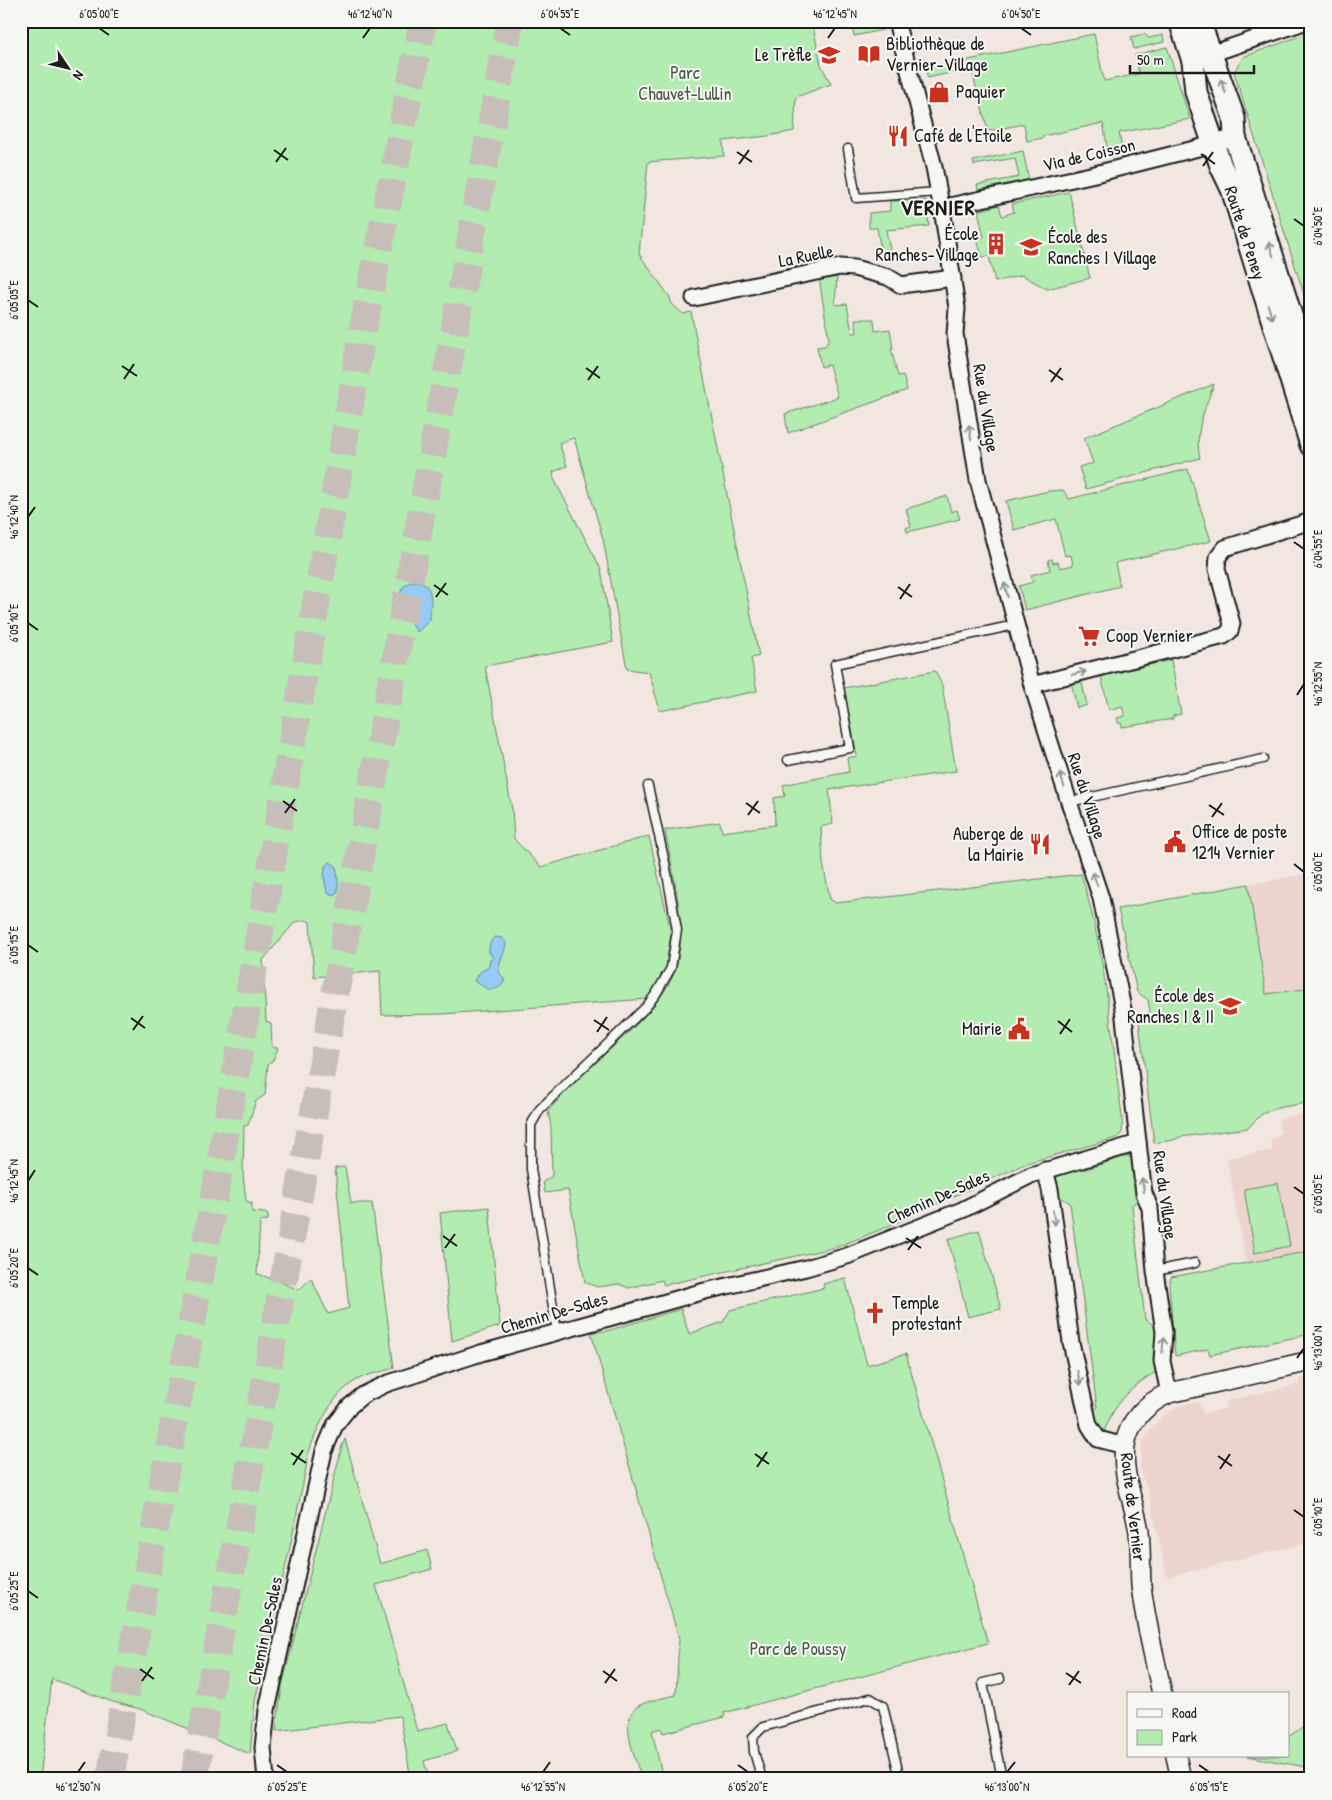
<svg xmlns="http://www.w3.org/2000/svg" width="1332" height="1800" viewBox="0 0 1332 1800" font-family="'Patrick Hand',sans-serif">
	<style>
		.built { fill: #edd3cd }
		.green { fill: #b2ecb1; stroke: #678466 }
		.water { fill: #96cbf4; stroke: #65859e }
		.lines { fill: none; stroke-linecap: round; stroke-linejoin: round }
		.motorway-tunnel { stroke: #c7beba; stroke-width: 28; stroke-dasharray: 28 14; stroke-linecap: butt }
		.service-casing { stroke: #1c1c1c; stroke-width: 11 }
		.minor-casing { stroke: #1c1c1c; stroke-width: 19 }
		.tertiary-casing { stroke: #1c1c1c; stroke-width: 22 }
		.secondary-casing { stroke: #1c1c1c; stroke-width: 25 }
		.service { stroke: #f6f6f2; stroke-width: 8 }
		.minor { stroke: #f6f6f2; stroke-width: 15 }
		.tertiary { stroke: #f6f6f2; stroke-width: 19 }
		.secondary { stroke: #f6f6f2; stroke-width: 21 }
		.oneway { stroke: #949492 }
		.ticks { fill: none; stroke: #1c1c1c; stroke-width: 2 }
		.labels { text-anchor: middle; stroke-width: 4; stroke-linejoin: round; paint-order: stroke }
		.poi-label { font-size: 18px; fill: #1c1c1c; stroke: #f6f6f2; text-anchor: start }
		.park-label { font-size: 18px; fill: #495a49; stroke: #f6f6f2 }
		.street-label { font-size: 18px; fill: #1c1c1c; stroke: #f6f6f2 }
		.district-label { font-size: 22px; font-weight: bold; letter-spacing: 1px; fill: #1c1c1c; stroke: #f6f6f2 }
		.neatline { fill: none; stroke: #1c1c1c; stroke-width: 2 }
		.ticks-label { font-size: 12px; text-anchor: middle; fill: #1c1c1c }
	</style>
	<rect width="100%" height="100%" fill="#f2e6e1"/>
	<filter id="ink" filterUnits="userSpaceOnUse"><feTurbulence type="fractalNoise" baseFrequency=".02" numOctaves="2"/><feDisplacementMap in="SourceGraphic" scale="10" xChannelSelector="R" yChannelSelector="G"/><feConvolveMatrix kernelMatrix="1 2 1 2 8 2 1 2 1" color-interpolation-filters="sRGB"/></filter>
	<g filter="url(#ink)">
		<g class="built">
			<path d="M1311 873V1102L1277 1108 1262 1114 1248 1128 1180 1137 1173 1140 1154 1143 1139 1022 1150 1011 1148 1000 1137 992 1118 909Z"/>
			<path d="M1311 1112V1251L1246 1263 1227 1158 1273 1150 1270 1141 1281 1132 1278 1119Z"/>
			<path d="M1311 1376V1542L1167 1577 1148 1489 1141 1475 1140 1465 1142 1445 1149 1430 1162 1417 1179 1406 1199 1401 1203 1414 1226 1408V1401L1300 1384 1299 1379Z"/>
		</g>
		<g class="green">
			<path d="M21 21H812L821 65 831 84 796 97 794 131 768 136 723 141 724 156 648 162 639 254 669 296 672 304 683 314 691 312 759 656 751 658 757 691 660 711 649 672 627 669 603 539 574 438 559 443 567 466 553 472 554 479 601 569 613 642 485 666 512 809 514 839 541 867 649 836 671 932 666 968 654 992 647 999 442 1014 382 1015 380 971 314 977 310 922 306 920 295 922 263 960 266 1021 271 1023 272 1047 278 1048 273 1060 268 1065 265 1095 256 1101 248 1125 244 1126 243 1174 246 1201 252 1203V1212L265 1213 268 1215V1220L260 1221 257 1274 276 1280 299 1290 311 1278 328 1314 349 1308 335 1168 345 1167 351 1203H372L394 1368C382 1372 367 1374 357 1380 329 1396 314 1434 306 1462L307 1463 290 1547 255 1701 250 1754 140 1709 113 1702 52 1679 40 1779H21Z"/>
			<path d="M851 21H881L883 30 854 36Z"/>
			<path d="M1311 32V317L1234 72 1243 57Z"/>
			<path d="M1094 34 1104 81 1139 74 1135 55 1167 47 1190 119 1119 133 1123 155 1109 157 1103 123 1043 136V138L1027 141 1024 124 988 131 971 68 928 78 925 69Z"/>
			<path d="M1144 34 1149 38 1163 35 1164 42 1134 49 1131 37Z"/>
			<path d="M1023 151 1029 180 978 190 977 185 1019 177 1015 158 974 165 973 161Z"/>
			<path d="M1069 192 1090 278 1047 289 1022 275 995 282 989 256 982 257 977 239 984 237 978 211 999 205 1002 216 1014 212 1012 204Z"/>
			<path d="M926 200 929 226 886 230 891 255 882 257 877 228H869V213L890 211V201Z"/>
			<path d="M837 276 835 305 847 304 852 333H857L855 319H874L875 331 890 329 893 349H891L898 376 903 375 907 390 788 433 785 414 838 397 829 365 821 367 817 347 825 346 829 340 819 278Z"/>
			<path d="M1214 384C1205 408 1194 432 1200 458L1086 489 1079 467 1093 463 1084 438Z"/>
			<path d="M1188 469 1211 541 1115 563 1120 586 1025 610 1019 586 1033 582 1031 575 1050 570 1048 560 1052 559 1053 563 1058 562 1060 568 1073 565 1071 555 1065 556 1056 519 1014 530 1006 501 1049 491 1063 490 1069 499Z"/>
			<path d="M947 496 951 512 957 510 960 519 907 532 906 528 911 526 906 509Z"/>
			<path d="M1171 660 1181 714 1173 716V719L1122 727 1121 723H1118L1117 718 1125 716 1122 706 1109 710 1101 676Z"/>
			<path d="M935 671 942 685 956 771 829 790 833 824 821 827 823 864 830 899 836 903 1081 874C1102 941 1109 1008 1117 1076 1118 1092 1124 1119 1122 1133L1116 1138 1027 1163 882 1229 837 1247 664 1285 662 1280 629 1288 619 1284 597 1287 585 1282 568 1190 545 1193 543 1182 552 1176 551 1127 548 1111C557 1102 565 1092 574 1083 605 1051 650 1020 671 980 678 967 681 947 680 932 680 898 671 863 665 830L720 822 722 832 775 825 774 798 785 796 783 785 849 772 847 758 857 756 844 688Z"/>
			<path d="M1081 679 1087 705 1077 708 1071 682Z"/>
			<path d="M1248 884 1266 994 1311 988V1102L1277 1108 1262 1114 1248 1128 1180 1137 1173 1140 1154 1143 1139 1022 1150 1011 1148 1000 1137 992 1118 909Z"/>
			<path d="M1127 1156 1133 1159 1143 1205 1136 1201 1132 1206 1145 1319 1158 1328V1371C1133 1384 1113 1405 1104 1432L1096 1422 1092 1409 1097 1408 1070 1203 1057 1195 1055 1182 1056 1174 1081 1168 1083 1170Z"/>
			<path d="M1278 1183 1290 1246 1255 1253 1244 1189Z"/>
			<path d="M489 1207 500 1326 452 1341 440 1213Z"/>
			<path d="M979 1230 1001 1309 968 1317 948 1239Z"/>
			<path d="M1311 1251V1334L1210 1355 1208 1349 1175 1356 1169 1284 1171 1277Z"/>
			<path d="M845 1278 867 1365 906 1354 988 1643 724 1713 725 1717 663 1733 661 1728 652 1731 663 1779H624L640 1774C635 1756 618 1719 638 1706 649 1700 664 1698 676 1695L679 1639 591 1333 602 1331 603 1332 681 1309 689 1334 723 1322 730 1310 824 1288 823 1284Z"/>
			<path d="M345 1439 380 1564 427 1550 432 1569 376 1585 417 1731 448 1723 457 1751 424 1761 429 1779H411L400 1716 276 1731 282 1686 342 1446Z"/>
			<path d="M1311 1721V1768L1247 1756H1288V1737Z"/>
		</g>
		<g class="water">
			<path d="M414 581C437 582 430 606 430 620L417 632C408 618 386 588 414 581Z"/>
			<path d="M330 862 336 866 338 879V892L333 895 327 892 324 877 325 866Z"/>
			<path d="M495 937 502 938 506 943C506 952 498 961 499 971 500 976 506 977 504 982 501 988 495 989 489 990L474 981 481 971 488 968 490 960 493 958 491 954 489 953C489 947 489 941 495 937Z"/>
		</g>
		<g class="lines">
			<g class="motorway-tunnel">
				<path d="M110 1779 217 1182 363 329 423 21"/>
				<path d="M194 1779 510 21"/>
			</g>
			<g class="service-casing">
				<g id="service">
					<path d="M848 149 856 198 938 192"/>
					<path d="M788 760 850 748 835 664 1015 625"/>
					<path d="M1069 802 1263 759"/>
					<path d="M1155 1271 1195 1263"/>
					<path d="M557 1332 531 1169V1125L540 1109 646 1007 656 994 671 968 677 930 665 863 648 786"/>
					<path d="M1000 1679 983 1683 1002 1779"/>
					<path d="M762 1779 754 1752 753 1737 763 1727 870 1698 883 1706 900 1779"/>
				</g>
			</g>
			<g class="minor-casing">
				<g id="minor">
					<path d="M896 21 934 167 940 199"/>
					<path d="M1202 57 1307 21"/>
					<path d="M950 206 1095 174 1202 147 1235 137"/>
					<path d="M943 215 957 308 955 334 978 480 1032 685 1069 802 1101 898 1123 1009 1142 1177 1144 1193 1150 1208 1155 1271 1164 1332 1162 1361 1169 1393"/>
					<path d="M694 298 840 267 854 268 888 277 901 285 953 278"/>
					<path d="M1032 685 1224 636 1230 631 1232 624 1217 569 1218 557 1225 548 1311 521"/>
					<path d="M1045 1170 1050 1189 1071 1342 1089 1425 1098 1439 1125 1446"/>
					<path d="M266 1779 263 1748 267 1710 324 1451 335 1425 350 1406 363 1395 386 1384 481 1353 634 1311 705 1291 806 1268 847 1256 962 1210 1031 1175 1138 1143"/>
				</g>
			</g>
			<g class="tertiary-casing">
				<g id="tertiary">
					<path d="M1162 1694C1155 1658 1145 1622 1141 1585 1140 1568 1141 1550 1139 1532 1135 1504 1121 1474 1125 1446 1128 1421 1147 1403 1169 1393L1311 1361"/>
					<path d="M1176 1756 1181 1779"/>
				</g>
			</g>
			<g class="secondary-casing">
				<g id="secondary">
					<path d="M1180 21 1193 61 1196 92 1221 166 1232 189 1311 445"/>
					<path d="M1199 21 1234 118 1235 137 1311 379"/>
				</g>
			</g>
			<use href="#service" class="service"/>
			<use href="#minor" class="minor"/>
			<use href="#tertiary" class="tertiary"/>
			<use href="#secondary" class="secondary"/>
		</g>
		<defs><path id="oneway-shaft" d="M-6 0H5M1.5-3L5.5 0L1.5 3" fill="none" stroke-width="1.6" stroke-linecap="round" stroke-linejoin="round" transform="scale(1.25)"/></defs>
		<g class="oneway">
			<use href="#oneway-shaft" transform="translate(1223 86) rotate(-110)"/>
			<use href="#oneway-shaft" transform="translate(1271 249) rotate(-107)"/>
			<use href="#oneway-shaft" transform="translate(1270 312) rotate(73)"/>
			<use href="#oneway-shaft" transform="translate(970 432) rotate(-99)"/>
			<use href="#oneway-shaft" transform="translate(1006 590) rotate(-104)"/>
			<use href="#oneway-shaft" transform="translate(1079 673) rotate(-14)"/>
			<use href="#oneway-shaft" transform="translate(1062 780) rotate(-108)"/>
			<use href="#oneway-shaft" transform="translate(1095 879) rotate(-109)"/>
			<use href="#oneway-shaft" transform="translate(1143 1185) rotate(-99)"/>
			<use href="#oneway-shaft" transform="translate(1054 1218) rotate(82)"/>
			<use href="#oneway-shaft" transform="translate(1163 1345) rotate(-85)"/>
			<use href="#oneway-shaft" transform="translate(1079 1378) rotate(77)"/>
		</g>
	</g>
	<path class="ticks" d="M99 28 109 35M560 28 570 35M1021 28 1031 35M363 38 370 28M828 38 835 28M274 150 288 160M737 152 752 162M1201 154 1215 164M276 162 286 148M739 164 749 150M1203 166 1213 152M1294 219 1304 226M28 300 38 307M122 366 137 376M586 368 600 378M1049 370 1063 380M124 379 134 364M588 380 598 366M1051 382 1061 368M28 517 35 507M1294 542 1304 549M434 585 448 595M898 587 912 597M436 597 446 583M900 599 910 584M28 623 38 630M1297 695 1304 684M283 801 297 811M746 803 760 813M1209 805 1224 815M285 813 295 799M748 815 758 801M1212 817 1222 803M1294 864 1304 872M28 945 38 952M131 1018 145 1028M594 1020 609 1030M1058 1021 1072 1032M133 1030 143 1016M597 1032 607 1017M1060 1034 1070 1019M28 1181 35 1170M1294 1187 1304 1194M443 1236 457 1246M906 1238 921 1248M445 1248 455 1234M908 1250 918 1236M28 1268 38 1275M1297 1358 1304 1348M291 1453 306 1463M755 1454 769 1464M1218 1456 1232 1466M293 1465 303 1450M757 1467 767 1452M1220 1469 1230 1454M1294 1510 1304 1517M28 1591 38 1598M140 1669 154 1679M603 1671 617 1681M1066 1673 1081 1683M142 1681 152 1667M605 1683 615 1669M1069 1685 1079 1671M277 1765 287 1772M738 1765 748 1772M1199 1765 1209 1772M78 1772 85 1762M543 1772 550 1762M1007 1772 1015 1762"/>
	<defs>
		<g id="library-bare" transform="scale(1.725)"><path d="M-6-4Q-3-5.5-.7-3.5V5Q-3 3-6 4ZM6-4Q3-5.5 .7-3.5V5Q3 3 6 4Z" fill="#c8321e" stroke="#f6f6f2" stroke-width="2.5" paint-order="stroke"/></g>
		<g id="school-bare" transform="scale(1.725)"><path d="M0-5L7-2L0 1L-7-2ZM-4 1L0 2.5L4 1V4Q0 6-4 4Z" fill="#c8321e" stroke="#f6f6f2" stroke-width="2.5" paint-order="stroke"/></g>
		<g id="shop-bare" transform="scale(1.725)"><path d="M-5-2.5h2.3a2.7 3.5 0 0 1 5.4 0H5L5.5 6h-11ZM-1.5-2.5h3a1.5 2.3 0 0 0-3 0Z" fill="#c8321e" stroke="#f6f6f2" stroke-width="2.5" paint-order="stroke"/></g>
		<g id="restaurant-bare" transform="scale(1.725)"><path d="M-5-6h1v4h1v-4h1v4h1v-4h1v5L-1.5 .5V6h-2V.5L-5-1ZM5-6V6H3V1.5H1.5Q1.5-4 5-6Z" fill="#c8321e" stroke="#f6f6f2" stroke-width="2.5" paint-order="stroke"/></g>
		<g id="building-bare" transform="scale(1.725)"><path d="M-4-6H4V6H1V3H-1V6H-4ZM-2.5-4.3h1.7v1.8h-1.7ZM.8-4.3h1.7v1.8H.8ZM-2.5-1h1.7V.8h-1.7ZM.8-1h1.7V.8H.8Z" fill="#c8321e" stroke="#f6f6f2" stroke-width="2.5" paint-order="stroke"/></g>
		<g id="supermarket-bare" transform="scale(1.725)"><path d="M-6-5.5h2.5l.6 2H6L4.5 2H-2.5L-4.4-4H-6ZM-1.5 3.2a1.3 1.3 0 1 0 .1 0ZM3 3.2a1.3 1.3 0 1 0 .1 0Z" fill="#c8321e" stroke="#f6f6f2" stroke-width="2.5" paint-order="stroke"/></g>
		<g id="civic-bare" transform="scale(1.725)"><path d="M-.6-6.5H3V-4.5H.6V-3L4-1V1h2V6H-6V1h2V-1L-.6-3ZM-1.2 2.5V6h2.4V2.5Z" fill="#c8321e" stroke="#f6f6f2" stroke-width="2.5" paint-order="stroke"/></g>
		<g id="church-bare" transform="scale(1.725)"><path d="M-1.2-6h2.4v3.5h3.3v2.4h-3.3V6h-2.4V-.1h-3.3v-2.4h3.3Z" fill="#c8321e" stroke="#f6f6f2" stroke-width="2.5" paint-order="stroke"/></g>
	</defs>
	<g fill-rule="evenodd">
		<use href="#library-bare" x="869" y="54"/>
		<use href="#school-bare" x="829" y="55"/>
		<use href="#shop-bare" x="939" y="92"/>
		<use href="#restaurant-bare" x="898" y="136"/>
		<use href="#building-bare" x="996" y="244"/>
		<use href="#school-bare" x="1031" y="247"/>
		<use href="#supermarket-bare" x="1089" y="636"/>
		<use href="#civic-bare" x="1175" y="842"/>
		<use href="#restaurant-bare" x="1040" y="844"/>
		<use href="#school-bare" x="1230" y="1006"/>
		<use href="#civic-bare" x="1019" y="1029"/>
		<use href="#church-bare" x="875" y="1313"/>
	</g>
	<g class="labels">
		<g class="poi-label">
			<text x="886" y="50">Bibliothèque de<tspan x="886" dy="21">Vernier-Village</tspan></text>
			<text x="812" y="61" text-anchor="end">Le Trèfle</text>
			<text x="956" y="98">Paquier</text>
			<text x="914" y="142">Café de l'Etoile</text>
			<text x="979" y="240" text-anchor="end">École<tspan x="979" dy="21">Ranches-Village</tspan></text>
			<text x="1048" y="243">École des<tspan x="1048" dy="21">Ranches I Village</tspan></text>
			<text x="1106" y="642">Coop Vernier</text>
			<text x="1192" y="838">Office de poste<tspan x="1192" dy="21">1214 Vernier</tspan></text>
			<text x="1024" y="840" text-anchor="end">Auberge de<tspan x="1024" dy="21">la Mairie</tspan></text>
			<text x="1214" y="1002" text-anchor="end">École des<tspan x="1214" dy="21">Ranches I &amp; II</tspan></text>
			<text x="1002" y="1035" text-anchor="end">Mairie</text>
			<text x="892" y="1309">Temple<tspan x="892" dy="21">protestant</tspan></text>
		</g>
		<g class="park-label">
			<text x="685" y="79">Parc<tspan x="685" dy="21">Chauvet-Lullin</tspan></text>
			<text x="798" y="1655">Parc de Poussy</text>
		</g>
		<g class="street-label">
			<text transform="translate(1089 155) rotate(-13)" y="6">Via de Coisson</text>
			<text transform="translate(1245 233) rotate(72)" y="6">Route de Peney</text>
			<text transform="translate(806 256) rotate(-11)" y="6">La Ruelle</text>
			<text transform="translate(986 408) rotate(81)" y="6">Rue du Village</text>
			<text transform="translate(1087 796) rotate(72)" y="6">Rue du Village</text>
			<text transform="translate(1165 1195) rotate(82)" y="6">Rue du Village</text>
			<text transform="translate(938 1197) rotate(-24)" y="6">Chemin De-Sales</text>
			<text transform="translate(554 1313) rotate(-16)" y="6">Chemin De-Sales</text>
			<text transform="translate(1133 1507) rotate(83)" y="6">Route de Vernier</text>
			<text transform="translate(265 1631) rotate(-78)" y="6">Chemin De-Sales</text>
		</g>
		<g class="district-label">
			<text x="938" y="215">VERNIER</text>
		</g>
	</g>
	<rect width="1332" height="1800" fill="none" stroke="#f6f6f2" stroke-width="55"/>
	<rect x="1127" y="1692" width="162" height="65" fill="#f6f6f2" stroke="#9f9f9c"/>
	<rect x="1137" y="1709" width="25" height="8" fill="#f6f6f2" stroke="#9f9f9c"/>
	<text x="1172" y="1718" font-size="15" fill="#1c1c1c">Road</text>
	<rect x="1137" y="1730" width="25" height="15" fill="#b2ecb1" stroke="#9f9f9c"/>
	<text x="1172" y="1742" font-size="15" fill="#1c1c1c">Park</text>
	<g transform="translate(68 68) rotate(125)" stroke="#f6f6f2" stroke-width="4" paint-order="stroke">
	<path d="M0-4L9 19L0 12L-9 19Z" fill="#1c1c1c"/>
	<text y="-8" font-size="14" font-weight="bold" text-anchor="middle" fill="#1c1c1c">N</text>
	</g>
	<path d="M1130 65v8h124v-8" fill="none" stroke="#1c1c1c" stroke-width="2.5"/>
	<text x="1137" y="65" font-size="15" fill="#1c1c1c" stroke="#f6f6f2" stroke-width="4" paint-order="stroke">50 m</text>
	<rect x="28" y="28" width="1276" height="1744" class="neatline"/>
	<g class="ticks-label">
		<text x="99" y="18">6°05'00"E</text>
		<text x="370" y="18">46°12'40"N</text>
		<text x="560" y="18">6°04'55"E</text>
		<text x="835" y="18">46°12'45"N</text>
		<text x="1021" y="18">6°04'50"E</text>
		<text transform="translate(1318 226) rotate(-90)" y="4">6°04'50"E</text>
		<text transform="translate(14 300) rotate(-90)" y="4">6°05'05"E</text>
		<text transform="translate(14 517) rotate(-90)" y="4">46°12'40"N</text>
		<text transform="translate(1318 549) rotate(-90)" y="4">6°04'55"E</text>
		<text transform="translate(14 623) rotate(-90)" y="4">6°05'10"E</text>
		<text transform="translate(1318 684) rotate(-90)" y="4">46°12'55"N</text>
		<text transform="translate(1318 872) rotate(-90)" y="4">6°05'00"E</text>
		<text transform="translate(14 945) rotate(-90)" y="4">6°05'15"E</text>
		<text transform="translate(14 1181) rotate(-90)" y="4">46°12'45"N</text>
		<text transform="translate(1318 1194) rotate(-90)" y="4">6°05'05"E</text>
		<text transform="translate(14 1268) rotate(-90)" y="4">6°05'20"E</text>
		<text transform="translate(1318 1348) rotate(-90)" y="4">46°13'00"N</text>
		<text transform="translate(1318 1517) rotate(-90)" y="4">6°05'10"E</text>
		<text transform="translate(14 1591) rotate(-90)" y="4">6°05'25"E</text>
		<text x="78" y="1791">46°12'50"N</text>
		<text x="287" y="1791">6°05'25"E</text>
		<text x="543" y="1791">46°12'55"N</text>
		<text x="748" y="1791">6°05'20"E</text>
		<text x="1007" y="1791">46°13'00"N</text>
		<text x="1209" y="1791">6°05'15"E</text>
	</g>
</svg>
